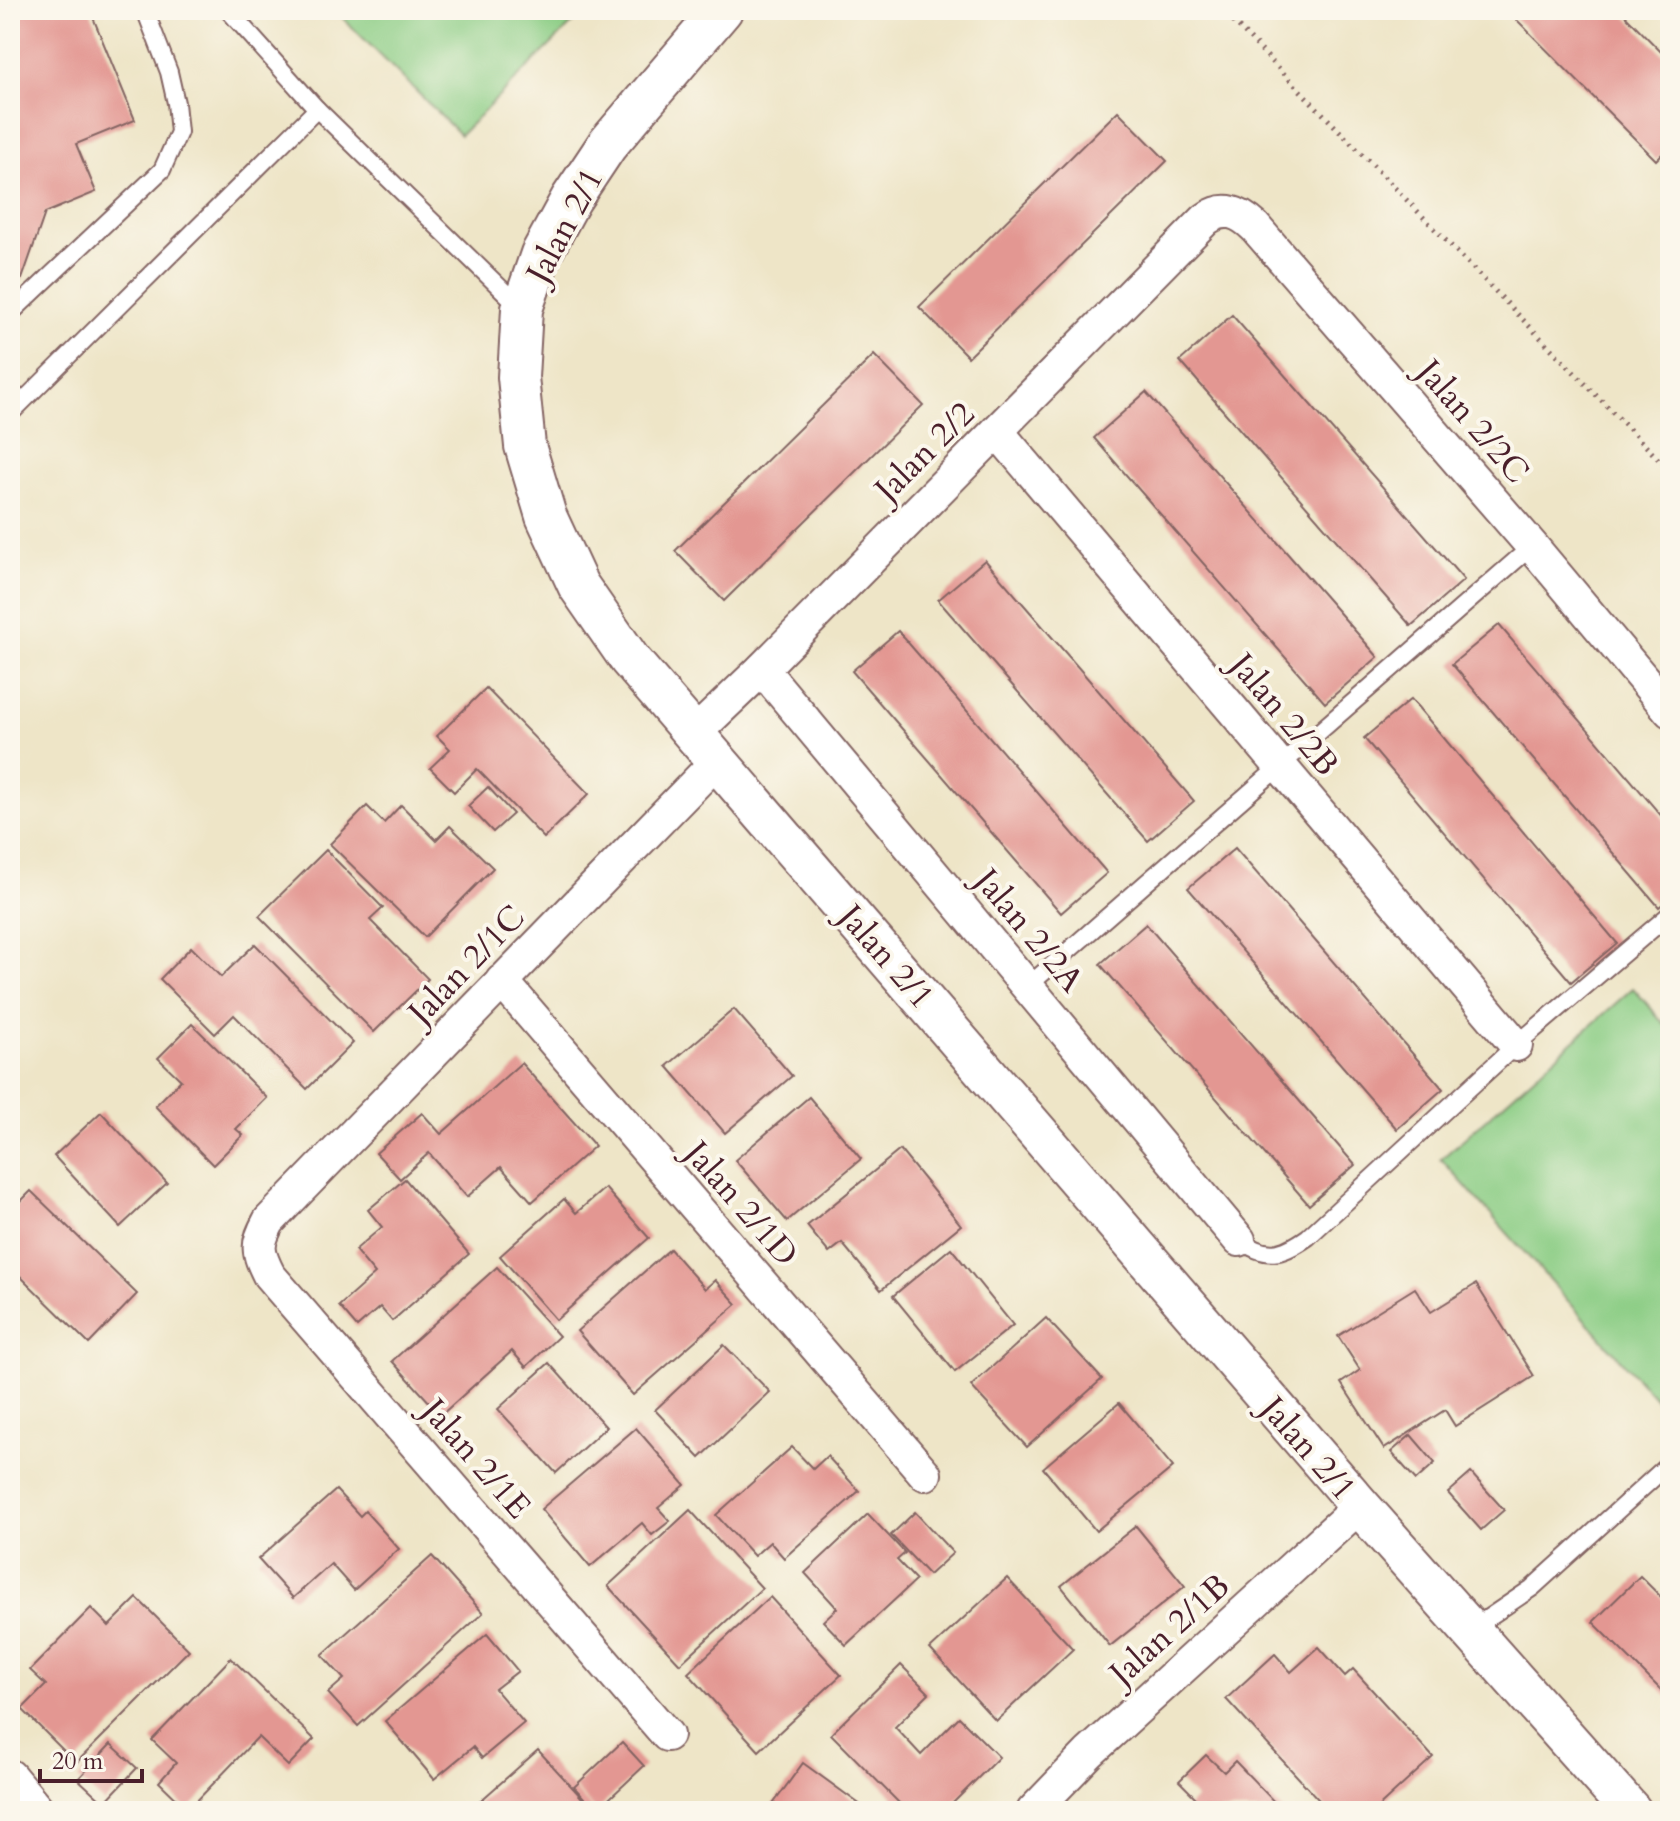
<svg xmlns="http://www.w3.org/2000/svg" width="1680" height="1821" viewBox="0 0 1680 1821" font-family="Cardo,serif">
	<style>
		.green { fill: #8ccd85; stroke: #6b7658; stroke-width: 2 }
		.building { fill: #e39792 }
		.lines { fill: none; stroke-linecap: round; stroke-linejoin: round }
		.service-casing { stroke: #836462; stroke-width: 20 }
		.minor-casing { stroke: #836462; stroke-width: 36 }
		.tertiary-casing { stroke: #836462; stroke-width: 44 }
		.path { stroke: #836462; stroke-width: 5; stroke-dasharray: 2 6; stroke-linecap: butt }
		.service { stroke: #fff; stroke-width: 16 }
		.minor { stroke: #fff; stroke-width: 32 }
		.tertiary { stroke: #fff; stroke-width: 40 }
		.labels { text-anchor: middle; stroke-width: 8; stroke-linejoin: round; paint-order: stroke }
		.street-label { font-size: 34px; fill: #4a1f2b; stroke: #fbf7ec }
	</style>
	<rect width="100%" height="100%" fill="#fbf7ec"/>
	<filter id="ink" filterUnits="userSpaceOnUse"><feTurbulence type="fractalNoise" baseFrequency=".0125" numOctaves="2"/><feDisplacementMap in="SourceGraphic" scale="16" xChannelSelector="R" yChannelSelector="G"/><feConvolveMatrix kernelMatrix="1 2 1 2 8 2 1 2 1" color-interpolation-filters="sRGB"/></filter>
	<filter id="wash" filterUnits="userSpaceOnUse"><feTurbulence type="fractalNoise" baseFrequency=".006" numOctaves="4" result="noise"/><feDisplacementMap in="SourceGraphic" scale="32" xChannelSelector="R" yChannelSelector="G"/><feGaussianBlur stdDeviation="1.8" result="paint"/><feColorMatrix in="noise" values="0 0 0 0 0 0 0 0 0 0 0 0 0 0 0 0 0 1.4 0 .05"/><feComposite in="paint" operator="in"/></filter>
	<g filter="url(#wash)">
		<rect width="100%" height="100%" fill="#eee5c7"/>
		<g class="green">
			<path d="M335 10H586L460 135Z"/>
			<path d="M1633 988 1670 1030V1403L1664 1408 1441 1159Z"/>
		</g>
		<g id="blocks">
			<g class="building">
				<path d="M10 10H90L135 120 76 144 96 192 45 213 22 279 10 284Z"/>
				<path d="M1507 10H1620L1670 61V146L1656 160Z"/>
				<path d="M1118 111 1167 161 968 357 919 307Z"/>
				<path d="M1232 315 1464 580 1411 626 1180 361Z"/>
				<path d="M874 355 923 405 724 601 675 551Z"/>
				<path d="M1146 392 1378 657 1325 703 1094 438Z"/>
				<path d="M985 560 1194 801 1148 841 938 600Z"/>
				<path d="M1499 625 1670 826V898L1659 907 1452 664Z"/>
				<path d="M898 631 1107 873 1061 913 852 671Z"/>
				<path d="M486 688 589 794 544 838 477 769 454 792 430 768 450 749 437 736Z"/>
				<path d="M1411 699 1617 943 1571 982 1364 738Z"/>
				<path d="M488 787 513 814 493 832 468 806Z"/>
				<path d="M401 805 436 840 450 826 493 868 425 937 330 844 367 806 384 823Z"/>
				<path d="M1235 848 1443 1089 1397 1129 1188 888Z"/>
				<path d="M326 850 383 908 370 920 428 979 374 1032 259 916Z"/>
				<path d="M1146 924 1355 1165 1309 1205 1100 964Z"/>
				<path d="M255 944 353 1043 307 1089 234 1015 215 1034 160 979 191 947 221 977Z"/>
				<path d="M734 1009 792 1076 725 1133 667 1066Z"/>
				<path d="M192 1024 267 1098 236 1129 243 1135 213 1165 155 1106 181 1080 158 1058Z"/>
				<path d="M521 1063 595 1146 532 1202 501 1167 467 1197 429 1153 400 1179 376 1153 422 1113 441 1134Z"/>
				<path d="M809 1097 861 1159 787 1221 735 1160Z"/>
				<path d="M101 1112 167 1183 120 1227 54 1156Z"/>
				<path d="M900 1150 961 1225 881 1290 842 1243 829 1253 807 1226Z"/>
				<path d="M405 1179 469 1254 392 1321 380 1307 357 1327 339 1306 375 1274 355 1250 382 1227 368 1210Z"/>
				<path d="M605 1188 649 1238 556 1320 500 1256 564 1199 576 1213Z"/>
				<path d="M31 1191 137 1294 89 1344 10 1266V1212Z"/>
				<path d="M951 1248 1013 1325 955 1372 893 1296Z"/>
				<path d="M670 1249 705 1289 715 1280 737 1304 633 1395 577 1331Z"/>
				<path d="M497 1267 559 1336 526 1367 512 1351 441 1415 392 1361Z"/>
				<path d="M1476 1284 1534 1376 1455 1426 1445 1410 1384 1449 1341 1383 1360 1370 1338 1336 1415 1288 1431 1312Z"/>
				<path d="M1046 1318 1102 1379 1027 1447 971 1386Z"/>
				<path d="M724 1345 770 1392 700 1458 655 1410Z"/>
				<path d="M549 1363 606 1427 556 1473 498 1409Z"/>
				<path d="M1119 1403 1173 1467 1096 1531 1043 1468Z"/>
				<path d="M636 1428 685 1485 658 1508 670 1521 652 1535 642 1523 590 1567 541 1509Z"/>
				<path d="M1411 1435 1435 1463 1416 1480 1391 1452Z"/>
				<path d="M792 1447 813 1469 827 1456 859 1491 784 1558 770 1542 754 1556 716 1515Z"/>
				<path d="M1471 1473 1504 1510 1481 1530 1448 1493Z"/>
				<path d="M336 1490 360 1516 365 1511 399 1549 354 1590 331 1564 293 1598 258 1559Z"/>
				<path d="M690 1510 762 1588 680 1664 608 1586Z"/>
				<path d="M915 1512 953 1553 929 1575 891 1535Z"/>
				<path d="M868 1514 905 1553 897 1560 916 1580 846 1645 823 1621 837 1608 805 1573Z"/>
				<path d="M1136 1526 1185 1586 1110 1646 1061 1586Z"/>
				<path d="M432 1556 483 1613 358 1726 328 1693 344 1679 322 1655Z"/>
				<path d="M1640 1576 1670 1606V1699L1593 1622Z"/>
				<path d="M1007 1578 1073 1649 996 1721 930 1649Z"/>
				<path d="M770 1597 841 1675 759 1751 688 1673Z"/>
				<path d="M137 1598 189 1650 76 1763 22 1709 46 1685 30 1670 91 1608 109 1626Z"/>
				<path d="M487 1634 518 1671 495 1689 524 1723 482 1758 473 1747 434 1779 385 1721Z"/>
				<path d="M1319 1647 1345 1676 1353 1669 1433 1757 1374 1811H1329L1226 1699 1275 1654 1291 1672Z"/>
				<path d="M231 1658 314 1739 288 1766 258 1737 188 1810 159 1782 176 1763 152 1740Z"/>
				<path d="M901 1665 929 1693 895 1727 921 1755 959 1717 999 1757 945 1811H907L831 1734Z"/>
				<path d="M622 1742 644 1766 596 1811 574 1787Z"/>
				<path d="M111 1744 137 1768 104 1803 78 1779Z"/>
				<path d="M538 1750 594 1811H469Z"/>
				<path d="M1206 1755 1224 1772 1235 1761 1283 1811H1183L1196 1798 1179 1781Z"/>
				<path d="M803 1763 869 1811H768Z"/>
			</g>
		</g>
	</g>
	<g filter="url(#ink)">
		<use href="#blocks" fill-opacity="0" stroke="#836462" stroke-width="2"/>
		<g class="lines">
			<g class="service-casing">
				<g id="service">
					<path d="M228 10 317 109 521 308"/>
					<path d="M10 314 162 170 179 132 176 103 169 72 145 10"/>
					<path d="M10 414 317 109"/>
					<path d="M1028 986 1532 546"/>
					<path d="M1239 1240C1267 1259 1281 1256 1308 1237L1516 1045 1670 914"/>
					<path d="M1470 1630 1532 1588 1670 1463"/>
				</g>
			</g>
			<g class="minor-casing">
				<g id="minor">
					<path d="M997 431 1516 1045"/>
					<path d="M762 669 1239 1240"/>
					<path d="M694 734 762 669 1206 219C1225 206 1239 212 1255 227L1532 546 1670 711"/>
					<path d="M502 981 925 1474"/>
					<path d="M667 1735 269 1275C257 1251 256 1245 269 1221L718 760"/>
					<path d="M10 1776 39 1811"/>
					<path d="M1033 1811 1089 1753 1360 1506"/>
				</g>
			</g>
			<g class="tertiary-casing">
				<path id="tertiary" d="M722 10 607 145 571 199 541 254 522 309 518 377 525 446 546 516 578 585 630 660 1360 1506 1631 1811"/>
			</g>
			<path class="path" d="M1222 10 1670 471"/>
			<use href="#service" class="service"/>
			<use href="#minor" class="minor"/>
			<use href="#tertiary" class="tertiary"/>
		</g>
	</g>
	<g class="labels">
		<g class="street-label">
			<text transform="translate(564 225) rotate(-62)" y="12">Jalan 2/1</text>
			<text transform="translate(1474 421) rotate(49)" y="12">Jalan 2/2C</text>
			<text transform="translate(924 451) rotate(-45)" y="12">Jalan 2/2</text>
			<text transform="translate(1285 714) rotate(50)" y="12">Jalan 2/2B</text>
			<text transform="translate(1030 930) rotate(50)" y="12">Jalan 2/2A</text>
			<text transform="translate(887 956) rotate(49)" y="12">Jalan 2/1</text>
			<text transform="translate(466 964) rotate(-46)" y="12">Jalan 2/1C</text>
			<text transform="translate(742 1203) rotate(49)" y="12">Jalan 2/1D</text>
			<text transform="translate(1309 1448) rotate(49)" y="12">Jalan 2/1</text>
			<text transform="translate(477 1458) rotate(49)" y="12">Jalan 2/1E</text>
			<text transform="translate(1169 1629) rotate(-42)" y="12">Jalan 2/1B</text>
		</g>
	</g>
	<rect width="1680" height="1821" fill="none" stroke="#fbf7ec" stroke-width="40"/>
	<path d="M40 1769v12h102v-12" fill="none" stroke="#4a1f2b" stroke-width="4"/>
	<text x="52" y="1769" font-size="24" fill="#4a1f2b" stroke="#fbf7ec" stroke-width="6" paint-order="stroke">20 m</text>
</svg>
